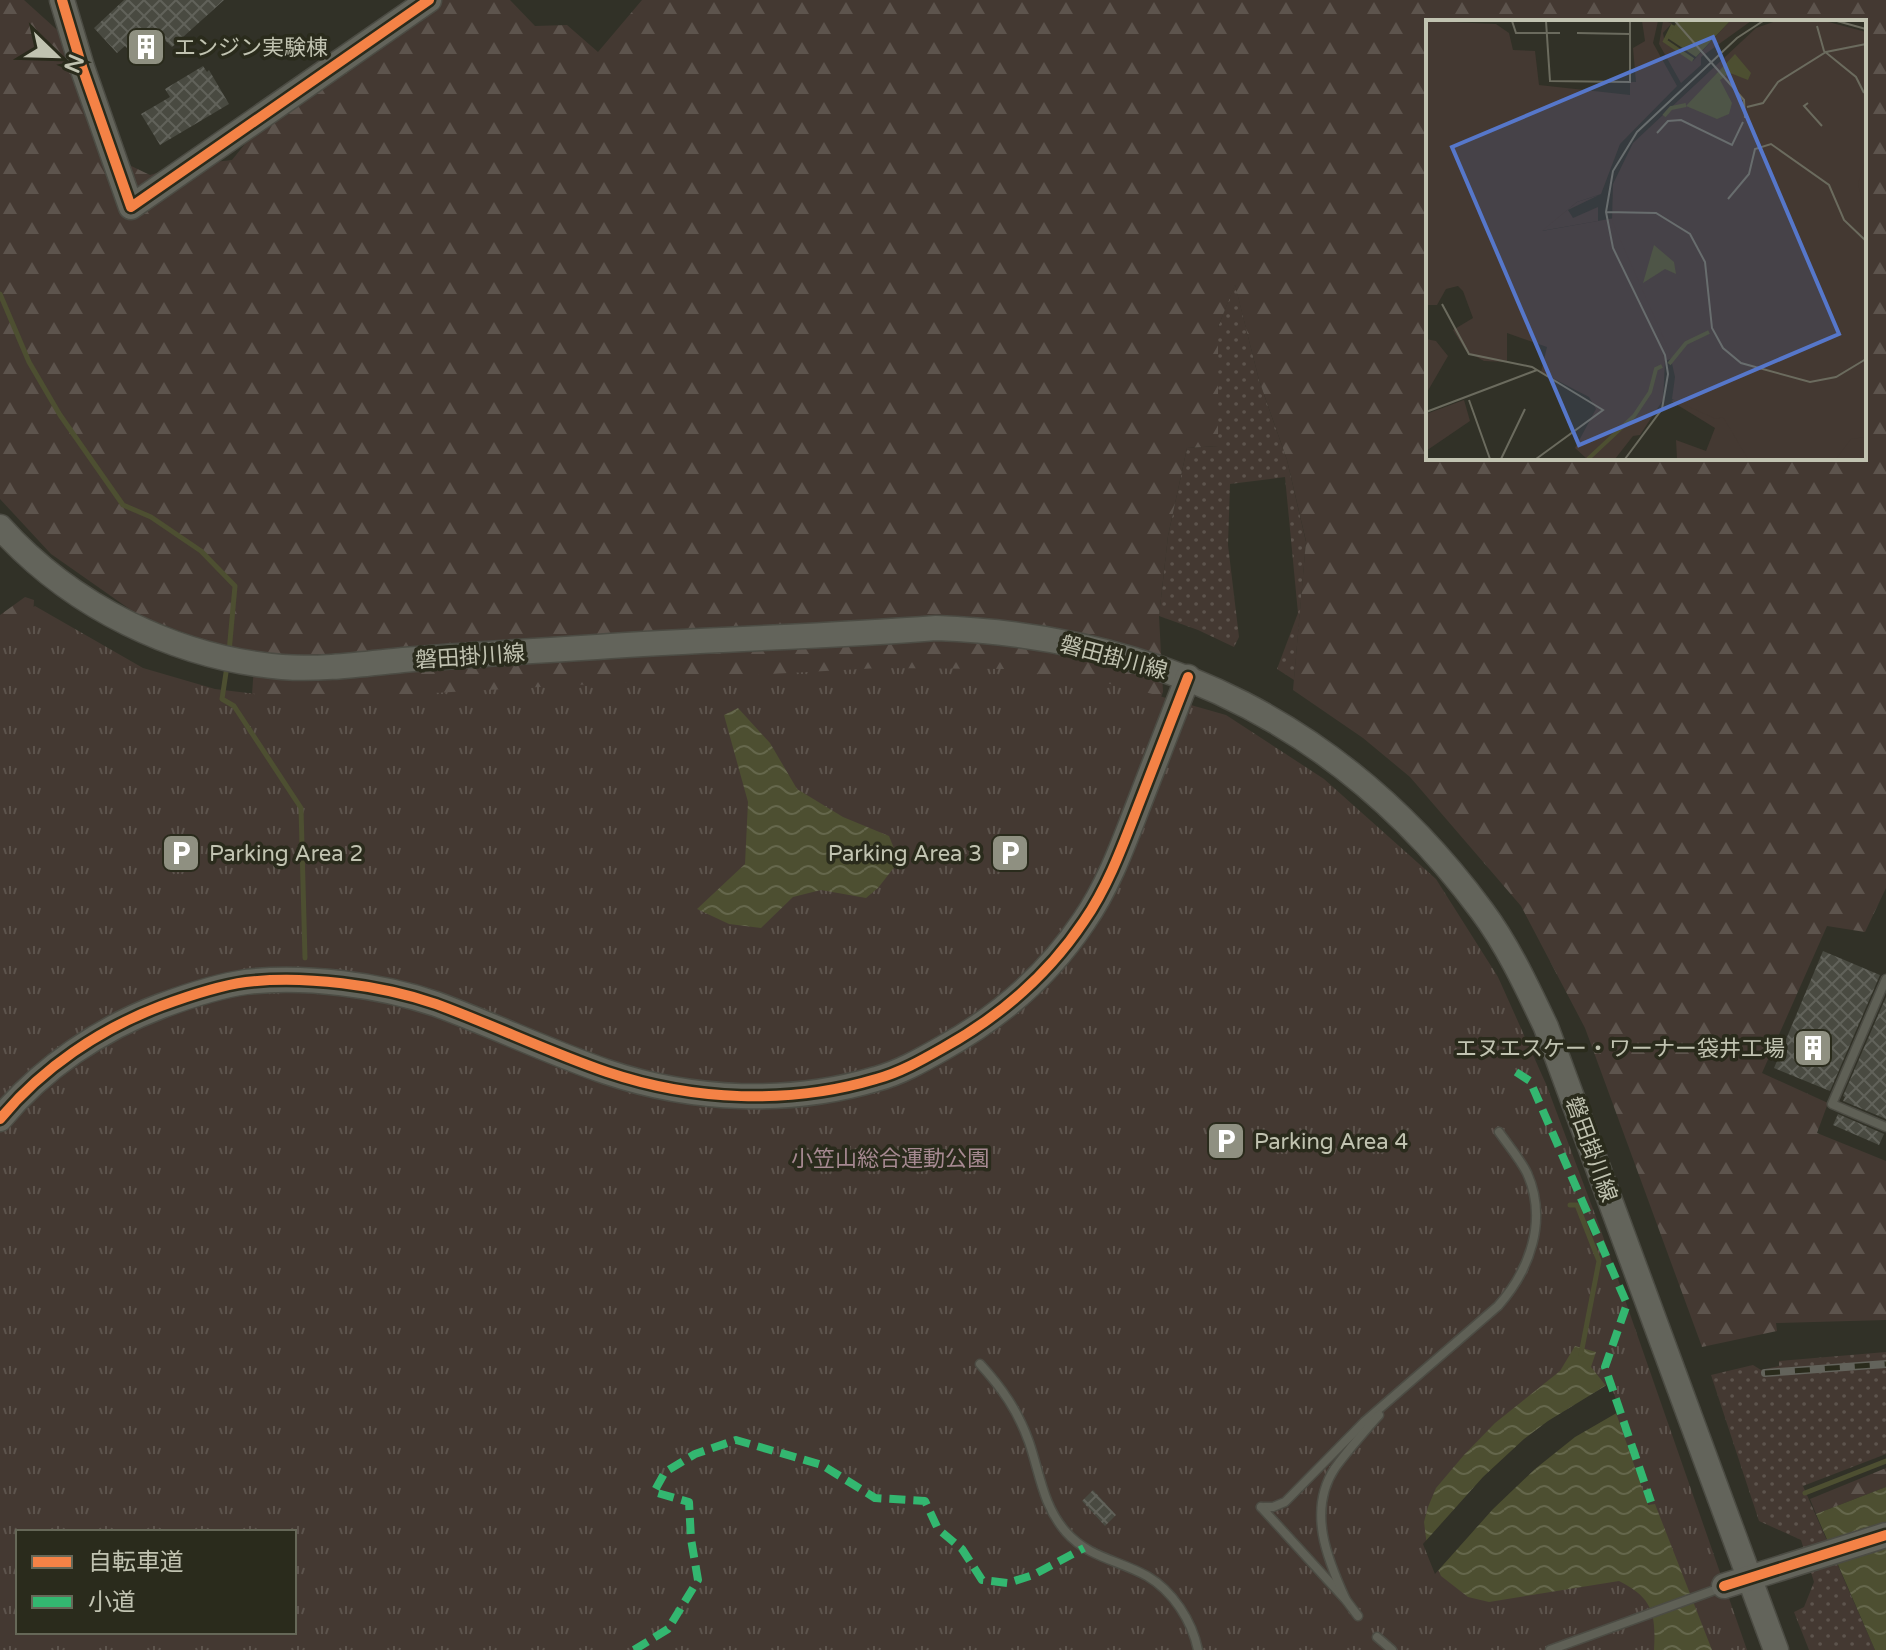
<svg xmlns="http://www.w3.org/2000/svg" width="1886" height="1650" viewBox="0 0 1886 1650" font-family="'Varela Round','Noto Sans JP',sans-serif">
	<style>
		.grass { fill: url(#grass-dots) }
		.forest { fill: url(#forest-firs); fill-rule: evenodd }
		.park { fill: url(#park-tufts); fill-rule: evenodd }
		.water { fill: url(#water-waves) }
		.pier { fill: #313127 }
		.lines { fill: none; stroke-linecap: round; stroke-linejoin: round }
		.stream { stroke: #4d4f31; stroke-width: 5 }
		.building { fill: url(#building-cross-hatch) }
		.lane-casing { stroke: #4c4c44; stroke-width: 11 }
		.secondary-casing { stroke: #4c4c44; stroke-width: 27 }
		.lane { stroke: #5f6056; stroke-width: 8 }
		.secondary { stroke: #63645b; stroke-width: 24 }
		.rail-casing { stroke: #63635b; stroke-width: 8 }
		.rail { stroke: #2a2b1c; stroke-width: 5; stroke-dasharray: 15; stroke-linecap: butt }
		.quiet { stroke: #33b770; stroke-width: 8; stroke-dasharray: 16 8; stroke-linecap: butt }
		.cycleway-casing { stroke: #2a2b1c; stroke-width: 15 }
		.cycleway { stroke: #f48246; stroke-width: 10 }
		.labels { text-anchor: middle; stroke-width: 7; stroke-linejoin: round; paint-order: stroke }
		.poi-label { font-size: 22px; fill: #c1c3b1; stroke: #2a2b1c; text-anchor: start }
		.street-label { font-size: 22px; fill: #c1c3b1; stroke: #2a2b1c }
		.park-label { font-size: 22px; fill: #a68991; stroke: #2a2b1c }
		.inset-river { fill: none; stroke: #4d4f31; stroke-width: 4 }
		.inset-road { fill: none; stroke: #6b6b5e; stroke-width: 2 }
		.view { fill: #5677ca; fill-opacity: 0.15; stroke: #5677ca; stroke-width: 4 }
		.inset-edge { fill: none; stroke: #c1c3b1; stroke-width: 4 }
	</style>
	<defs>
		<pattern id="grass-dots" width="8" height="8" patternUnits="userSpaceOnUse" patternTransform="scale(2)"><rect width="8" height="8" fill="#443932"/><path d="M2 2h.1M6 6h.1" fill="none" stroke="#5d544d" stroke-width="1.8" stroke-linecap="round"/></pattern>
		<pattern id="forest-firs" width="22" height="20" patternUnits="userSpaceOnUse" patternTransform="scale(2)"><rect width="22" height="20" fill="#443932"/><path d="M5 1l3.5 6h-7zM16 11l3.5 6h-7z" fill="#5d544d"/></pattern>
		<pattern id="park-tufts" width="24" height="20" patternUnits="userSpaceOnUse" patternTransform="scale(2)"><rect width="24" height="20" fill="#443932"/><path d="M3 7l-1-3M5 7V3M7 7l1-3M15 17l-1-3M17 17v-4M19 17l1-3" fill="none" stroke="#5d544d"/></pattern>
		<pattern id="water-waves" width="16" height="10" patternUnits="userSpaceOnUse" patternTransform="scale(2)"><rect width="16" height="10" fill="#4d4f31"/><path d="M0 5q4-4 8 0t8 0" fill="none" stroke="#65674c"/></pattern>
		<pattern id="building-cross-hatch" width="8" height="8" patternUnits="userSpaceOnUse" patternTransform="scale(2)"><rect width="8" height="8" fill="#494a41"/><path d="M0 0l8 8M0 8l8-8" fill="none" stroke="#61625a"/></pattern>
	</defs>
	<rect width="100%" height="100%" fill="#313127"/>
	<g class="grass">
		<path d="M1235 284 1259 380 1287 460 1306 542 1294 680 1277 669 1298 613 1285 477 1230 484 1228 545 1239 637 1234 647 1198 630 1159 616 1168 536 1187 448 1218 446V327Z"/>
		<path d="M1886 1352V1454L1803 1486 1875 1650H1809L1794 1612 1804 1607 1814 1582 1801 1540 1759 1521 1711 1375 1753 1365 1761 1370 1779 1366V1361Z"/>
	</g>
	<g class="forest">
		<path d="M0 0H24L75 46 125 163 150 175 180 166 232 160 274 108 429 0H510L535 26 567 25 598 52 642 0H1886V888L1865 932 1827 926 1762 1073 1828 1103 1817 1133 1886 1161V1320L1776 1323 1777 1331 1702 1347 1585 1028 1521 906 1410 777 1363 738 1293 690 1306 541 1287 460 1259 380 1235 285 1218 327V446L1187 448 1168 536 1159 616 1163 692 1107 841 1154 1582 0 1650V615L25 597 34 600 30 665 250 722 255 653 211 643 138 615 51 554 0 499ZM1428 22H1864V458H1428ZM18 1532H294V1632H18Z"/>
		<path d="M1886 1468V1487L1816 1514 1810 1499Z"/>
	</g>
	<path class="park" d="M35 606 143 668 215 689 307 700 879 668 1006 669 1124 686 1226 715 1324 779 1436 879 1498 977 1546 1084 1599 1225 1747 1650H0V625ZM18 1532H294V1632H18Z"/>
	<g class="water">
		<path d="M738 708 770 743 797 789 843 817 889 836 899 861 878 888 866 898 821 890 793 897 761 928 729 924 697 909 745 864 748 802 724 715Z"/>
		<path d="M1575 1346 1596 1352 1591 1367 1607 1387 1648 1505 1655 1504 1712 1650H1654C1656 1614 1653 1598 1619 1581L1489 1602 1468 1597 1441 1576 1427 1546 1424 1522 1428 1507 1436 1488 1464 1455 1495 1423 1560 1371Z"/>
		<path d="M1886 1487V1650H1875L1816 1514Z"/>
	</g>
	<path class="pier" d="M1610 1383 1620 1411 1575 1437 1535 1469 1493 1509 1435 1574 1423 1544 1483 1477 1524 1439 1548 1421Z"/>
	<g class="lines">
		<g class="stream">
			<path d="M0 294 29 362 60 415 123 505 151 517 201 551 235 586 229 652"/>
			<path d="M227 666 222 699 234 706 301 808 305 958"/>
			<path d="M1570 1205H1577L1599 1261 1581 1354"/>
			<path d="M1805 1493 1886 1461"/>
		</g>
	</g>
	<g class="building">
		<path d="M124 0H224L172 47 165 40 141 63 125 46 117 53 94 28Z"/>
		<path d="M203 66 207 72 209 70 229 104 160 145 141 114 170 97 165 89Z"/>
		<path d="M1823 951 1880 975 1830 1091 1774 1068Z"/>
		<path d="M1886 997V1119L1843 1101 1845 1097 1843 1096Z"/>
		<path d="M1838 1114 1884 1134 1879 1145 1833 1125Z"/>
		<path d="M1093 1490 1116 1515 1105 1526 1082 1501Z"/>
	</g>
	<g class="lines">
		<g class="lane-casing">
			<g id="lane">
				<path d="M1886 979 1832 1104 1886 1127"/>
				<path d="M980 1364C1002 1388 1018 1411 1029 1442 1040 1474 1043 1506 1066 1532 1089 1558 1119 1560 1147 1576 1173 1591 1192 1621 1198 1650"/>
				<path d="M1261 1507H1273L1285 1502 1364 1422 1498 1306C1530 1270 1548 1220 1527 1173 1520 1159 1508 1145 1499 1132"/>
				<path d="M1261 1507 1346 1600 1358 1616"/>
				<path d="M1346 1600C1327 1559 1307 1510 1335 1468 1348 1450 1364 1432 1379 1415"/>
				<path d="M1377 1637 1392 1650"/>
				<path d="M1550 1650 1723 1587"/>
			</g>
		</g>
		<g class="secondary-casing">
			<g id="secondary">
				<path d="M62 0 82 67 131 207 429 0"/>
				<path d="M0 527C71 606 176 658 282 667 322 670 363 664 403 660 467 655 532 651 597 647 710 639 823 637 936 628 1162 636 1347 728 1482 911 1508 946 1527 987 1546 1027L1776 1650"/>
				<path d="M0 1119C42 1068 100 1029 161 1006 188 996 217 986 246 982 304 975 381 985 436 1004 493 1025 549 1052 607 1072 693 1101 789 1105 876 1079 899 1073 922 1060 943 1048 999 1017 1048 975 1084 921 1109 885 1124 842 1140 801 1156 760 1172 719 1188 677"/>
				<path d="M1724 1586 1886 1535"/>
			</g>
		</g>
		<use href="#lane" class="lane"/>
		<use href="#secondary" class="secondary"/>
		<g class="rail-casing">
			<path id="rail" d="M1765 1373 1886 1364"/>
		</g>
		<use href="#rail" class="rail"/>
		<g class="quiet">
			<path d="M1516 1072 1530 1081 1627 1304 1605 1367 1651 1502"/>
			<path d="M634 1650 668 1629 698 1580 691 1539 689 1502 654 1492 665 1472 695 1454 736 1440 822 1465 875 1498 925 1501 938 1529 962 1549 982 1580 1008 1583 1033 1575 1084 1548"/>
		</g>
		<g class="cycleway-casing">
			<g id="cycleway">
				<path d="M62 0 82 67 131 207 429 0"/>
				<path d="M0 1119C42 1068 100 1029 161 1006 188 996 217 986 246 982 304 975 381 985 436 1004 493 1025 549 1052 607 1072 693 1101 789 1105 876 1079 899 1073 922 1060 943 1048 999 1017 1048 975 1084 921 1109 885 1124 842 1140 801 1156 760 1172 719 1188 677"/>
				<path d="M1724 1586 1886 1535"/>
			</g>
		</g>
		<use href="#cycleway" class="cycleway"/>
	</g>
	<defs>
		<g id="building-square" transform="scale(2)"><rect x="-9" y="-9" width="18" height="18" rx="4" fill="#8f9081" stroke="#2a2b1c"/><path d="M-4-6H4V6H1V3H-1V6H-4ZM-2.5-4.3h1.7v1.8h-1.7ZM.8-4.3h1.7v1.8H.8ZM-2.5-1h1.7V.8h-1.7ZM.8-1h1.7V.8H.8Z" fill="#fff"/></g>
		<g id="parking-square" transform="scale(2)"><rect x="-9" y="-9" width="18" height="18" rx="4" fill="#8f9081" stroke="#2a2b1c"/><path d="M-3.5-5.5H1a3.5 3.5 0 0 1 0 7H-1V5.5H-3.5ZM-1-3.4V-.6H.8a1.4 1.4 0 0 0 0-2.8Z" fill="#fff"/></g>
	</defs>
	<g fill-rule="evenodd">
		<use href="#building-square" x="146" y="47"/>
		<use href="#parking-square" x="181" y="853"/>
		<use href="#parking-square" x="1010" y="853"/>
		<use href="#building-square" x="1813" y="1048"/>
		<use href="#parking-square" x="1226" y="1141"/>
	</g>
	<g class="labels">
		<g class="poi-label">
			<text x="174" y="55">エンジン実験棟</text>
			<text x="209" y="861">Parking Area 2</text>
			<text x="982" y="861" text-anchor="end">Parking Area 3</text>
			<text x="1785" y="1056" text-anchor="end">エヌエスケー・ワーナー袋井工場</text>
			<text x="1254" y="1149">Parking Area 4</text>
		</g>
		<g class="street-label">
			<text transform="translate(470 656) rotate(-4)" y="8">磐田掛川線</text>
			<text transform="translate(1114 657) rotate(15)" y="8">磐田掛川線</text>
			<text transform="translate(1592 1149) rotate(70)" y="8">磐田掛川線</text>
		</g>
		<g class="park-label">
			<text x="890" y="1166">小笠山総合運動公園</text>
		</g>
	</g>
	<g transform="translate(1426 20)">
		<rect width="440" height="440" fill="#313127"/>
		<path d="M237 1 246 3 237 13 239 23 267 41 304 1H325L275 37V45L255 63 233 24ZM173 175 142 190 147 198 172 187V201L115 211 151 182Z" fill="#443932"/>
		<path d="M0 1 70 4 83 13 87 30 109 31 113 65 204 75V62H210L207 28 219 21 216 1H232L227 23 251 66 194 124 175 174 151 182 116 211 211 194 440 234V439H251L250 420 280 431 289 408 245 381 256 376 250 337 239 341 237 380 214 415 207 416 189 439H161L149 428 170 389 163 377 115 352 121 327 81 313V342L58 341 40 331 27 310 47 298 37 271 32 266 20 269 11 285H0ZM38 380 44 401 0 431V394Z" fill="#443932"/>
		<path d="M350 1H399L440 12V417L425 419 410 439H322L297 397 290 399 246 379 249 357 243 330 186 201 187 164 207 123 330 8Z" fill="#443932"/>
		<path d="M440 136V196L432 164ZM0 319 10 321 22 336 0 374Z" fill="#443932"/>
		<path d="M252 1H304L270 37 240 17ZM309 34 325 53 322 60 304 53 294 60 306 83 303 94 291 99 260 86ZM228 225 248 242 250 254 239 249 217 263Z" fill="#4d4f31"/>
		<path class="inset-river" d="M247 5 239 21 267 40M238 96 245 88 260 85M243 344 260 323 283 312M162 439 208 396 224 372 230 349 236 346"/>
		<path class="inset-road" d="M86 1 90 13H134M120 1 124 61 204 62V1M249 1 318 80 319 98M411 1 440 9M391 6 398 31 430 57 438 73M151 13 204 14M382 83 378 86 396 106M321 87 337 83 352 62 400 32 440 24M231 113 242 101 255 100 306 125 317 102M302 179 323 154 329 129 345 124 403 165 418 200 440 221M180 192 230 193 264 214 279 242 286 308 297 328 315 343 384 362 410 357 440 339M16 284 43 334 106 347 177 390 110 439M43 380 64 439M0 392 111 350M75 439 99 389M199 439 236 389 242 354 239 335 187 228 180 192 187 151 211 112 311 18 337 1"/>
		<path class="view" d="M287 17 413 314 153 425 26 127Z"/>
		<rect width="440" height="440" class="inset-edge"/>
	</g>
	<rect x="16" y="1530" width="280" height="104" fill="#2a2b1c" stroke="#666858" stroke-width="2"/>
	<rect x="32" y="1556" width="40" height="12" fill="#f48246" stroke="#666858" stroke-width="2"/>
	<text x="88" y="1570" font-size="24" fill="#c1c3b1">自転車道</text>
	<rect x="32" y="1596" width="40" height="12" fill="#33b770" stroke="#666858" stroke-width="2"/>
	<text x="88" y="1610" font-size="24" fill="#c1c3b1">小道</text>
	<g transform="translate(56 56) rotate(113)" stroke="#2a2b1c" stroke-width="6" paint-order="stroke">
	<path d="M0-6L14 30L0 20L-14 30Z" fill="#c1c3b1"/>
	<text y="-12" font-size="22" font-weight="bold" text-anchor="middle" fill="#c1c3b1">N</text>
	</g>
</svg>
